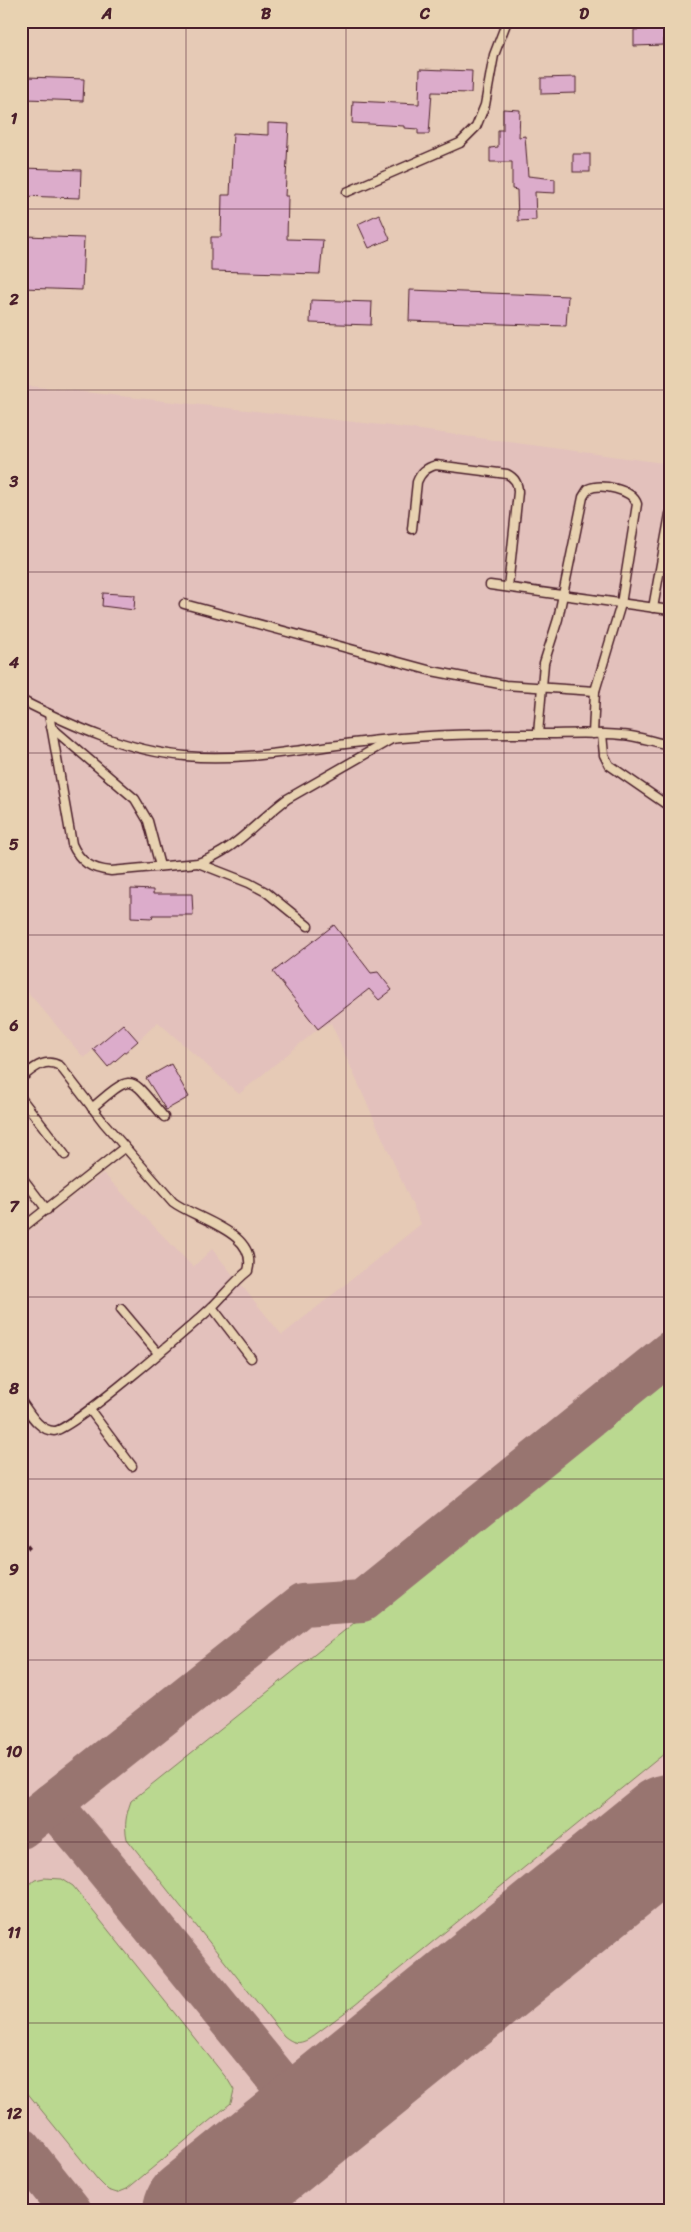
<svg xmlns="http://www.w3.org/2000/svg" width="691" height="2232" viewBox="0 0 691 2232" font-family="Sriracha,sans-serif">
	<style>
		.built { fill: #e3c1bc }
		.green { fill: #bad890; stroke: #827c5e }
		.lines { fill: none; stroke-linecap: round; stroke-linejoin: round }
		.taxiway { stroke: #987470; stroke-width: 42 }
		.runway { stroke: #987470; stroke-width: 108 }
		.building { fill: #dcaccb; stroke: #4a1f2b }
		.service-casing { stroke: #4a1f2b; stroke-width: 11 }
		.path { stroke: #4a1f2b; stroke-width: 3; stroke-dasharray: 5 4; stroke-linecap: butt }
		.service { stroke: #e8d2b1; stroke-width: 8 }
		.grid { fill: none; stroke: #4a1f2b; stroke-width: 1; stroke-opacity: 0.55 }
		.neatline { fill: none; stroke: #4a1f2b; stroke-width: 2 }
		.grid-label { font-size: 16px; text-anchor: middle; font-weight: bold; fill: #4a1f2b }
	</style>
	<rect width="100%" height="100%" fill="#e6cab6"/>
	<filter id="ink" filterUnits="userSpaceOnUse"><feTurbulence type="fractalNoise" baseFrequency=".02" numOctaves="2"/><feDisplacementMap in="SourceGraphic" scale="10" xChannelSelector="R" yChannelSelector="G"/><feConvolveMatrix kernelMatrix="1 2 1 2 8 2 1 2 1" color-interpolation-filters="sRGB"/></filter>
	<g filter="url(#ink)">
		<path class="built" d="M21 385 391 426 670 464V2211H21V1237L103 1173 193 1267 212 1249 282 1335 421 1224 331 1023 318 1029 239 1094 158 1022 138 1041 123 1024 84 1058 21 984Z"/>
		<g class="green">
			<path d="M670 1364V1749L355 2005 309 2039C298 2045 293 2043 284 2036L127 1839C124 1825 126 1815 131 1801L364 1615V1611Z"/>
			<path d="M44 1878 62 1879 73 1886 228 2080 234 2090 231 2103 127 2189 117 2193 108 2190 98 2180 21 2085V1891L35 1880Z"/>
		</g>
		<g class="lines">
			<g class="taxiway">
				<path d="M51 1804 85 1843 310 2119"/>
				<path d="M21 1828 302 1605 362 1601 670 1352"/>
				<path d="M21 2148 71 2211"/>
			</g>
			<path class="runway" d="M197 2211 670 1828"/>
		</g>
		<g class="building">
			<path d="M664 29V45L634 46V30Z"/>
			<path d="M420 69 472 71 471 93 432 92 429 134H418V129L404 128V126L352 123 353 101 419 104Z"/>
			<path d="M27 77 84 79 83 101 26 99Z"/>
			<path d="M576 77V93L541 94V78Z"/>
			<path d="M503 109 520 110 519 137 525 136 528 176 555 179V193L535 192 536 220 518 221 517 190 512 189V162H490V148L498 147V130H503Z"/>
			<path d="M268 123 289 124 285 196H288L287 239 323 240 320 274 211 271V237H221L222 195H230L233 133 268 135Z"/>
			<rect x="573" y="154" width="17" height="18"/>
			<path d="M23 168 81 170 80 198 22 196Z"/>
			<path d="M379 214 390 239 369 248 358 224Z"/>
			<path d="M25 236 84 238 82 290 22 288Z"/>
			<path d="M410 290 568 296 566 326 409 321Z"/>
			<path d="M311 300 372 302 371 325 310 323Z"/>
			<path d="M103 593 135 595 134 610 102 606Z"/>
			<path d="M131 889 153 890V894H192L193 915H153L152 918 131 917Z"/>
			<path d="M334 925 371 973 378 972 392 990 379 1000 369 989 318 1029 273 972Z"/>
			<path d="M123 1024 138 1041 108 1067 93 1049Z"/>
			<path d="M171 1064 189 1097 166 1110 146 1078Z"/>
		</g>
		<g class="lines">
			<g class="service-casing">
				<g id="service">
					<path d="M347 192 460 143 476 127 485 105 494 55 507 21"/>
					<path d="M412 529 417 482C421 472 426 468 436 465L507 474C515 478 518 483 518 492L508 587"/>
					<path d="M490 585 670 610"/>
					<path d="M184 604 432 671 505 685 595 691"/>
					<path d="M653 608 670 514"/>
					<path d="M21 700C72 726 127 751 185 756 249 762 316 746 380 740 433 734 485 734 539 734 566 734 594 732 622 735 638 736 654 742 670 745"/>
					<path d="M49 714 72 844C80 862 91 869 111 871L198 863C236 850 256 822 287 799L390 740"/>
					<path d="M51 727 135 799 148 821 160 866"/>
					<path d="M538 734 544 663 558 619 583 497 588 489C601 483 632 489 637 504L621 604 595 691 593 734"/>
					<path d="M602 734 604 755 609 765 670 807"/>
					<path d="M198 863 249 883 266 892 308 926"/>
					<path d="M21 1078C33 1069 44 1057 60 1066L104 1123 173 1202C195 1219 259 1232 248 1271 235 1281 225 1294 213 1306 194 1324 71 1431 54 1431 39 1431 29 1412 21 1401"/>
					<path d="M21 1098 65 1155"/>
					<path d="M92 1108C135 1071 129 1076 164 1117"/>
					<path d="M21 1176 47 1210"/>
					<path d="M21 1229 125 1147"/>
					<path d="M212 1307 251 1358"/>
					<path d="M121 1309 158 1353"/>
					<path d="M90 1410 132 1466"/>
				</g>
			</g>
			<path class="path" d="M21 1538 30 1549"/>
			<use href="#service" class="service"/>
		</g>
	</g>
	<path class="grid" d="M186 21V2211M346 21V2211M504 21V2211M21 209H670M21 390H670M21 572H670M21 753H670M21 935H670M21 1116H670M21 1297H670M21 1479H670M21 1660H670M21 1842H670M21 2023H670"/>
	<rect width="691" height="2232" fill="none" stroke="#e8d2b1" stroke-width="55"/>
	<rect x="28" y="28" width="636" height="2176" class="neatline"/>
	<g class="grid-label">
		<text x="107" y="19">A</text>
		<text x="266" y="19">B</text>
		<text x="425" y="19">C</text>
		<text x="584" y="19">D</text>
		<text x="14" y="124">1</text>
		<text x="14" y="305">2</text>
		<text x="14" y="487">3</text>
		<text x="14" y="668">4</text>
		<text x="14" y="850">5</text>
		<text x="14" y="1031">6</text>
		<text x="14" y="1212">7</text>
		<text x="14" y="1394">8</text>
		<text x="14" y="1575">9</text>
		<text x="14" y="1757">10</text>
		<text x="14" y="1938">11</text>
		<text x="14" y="2119">12</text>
	</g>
</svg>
